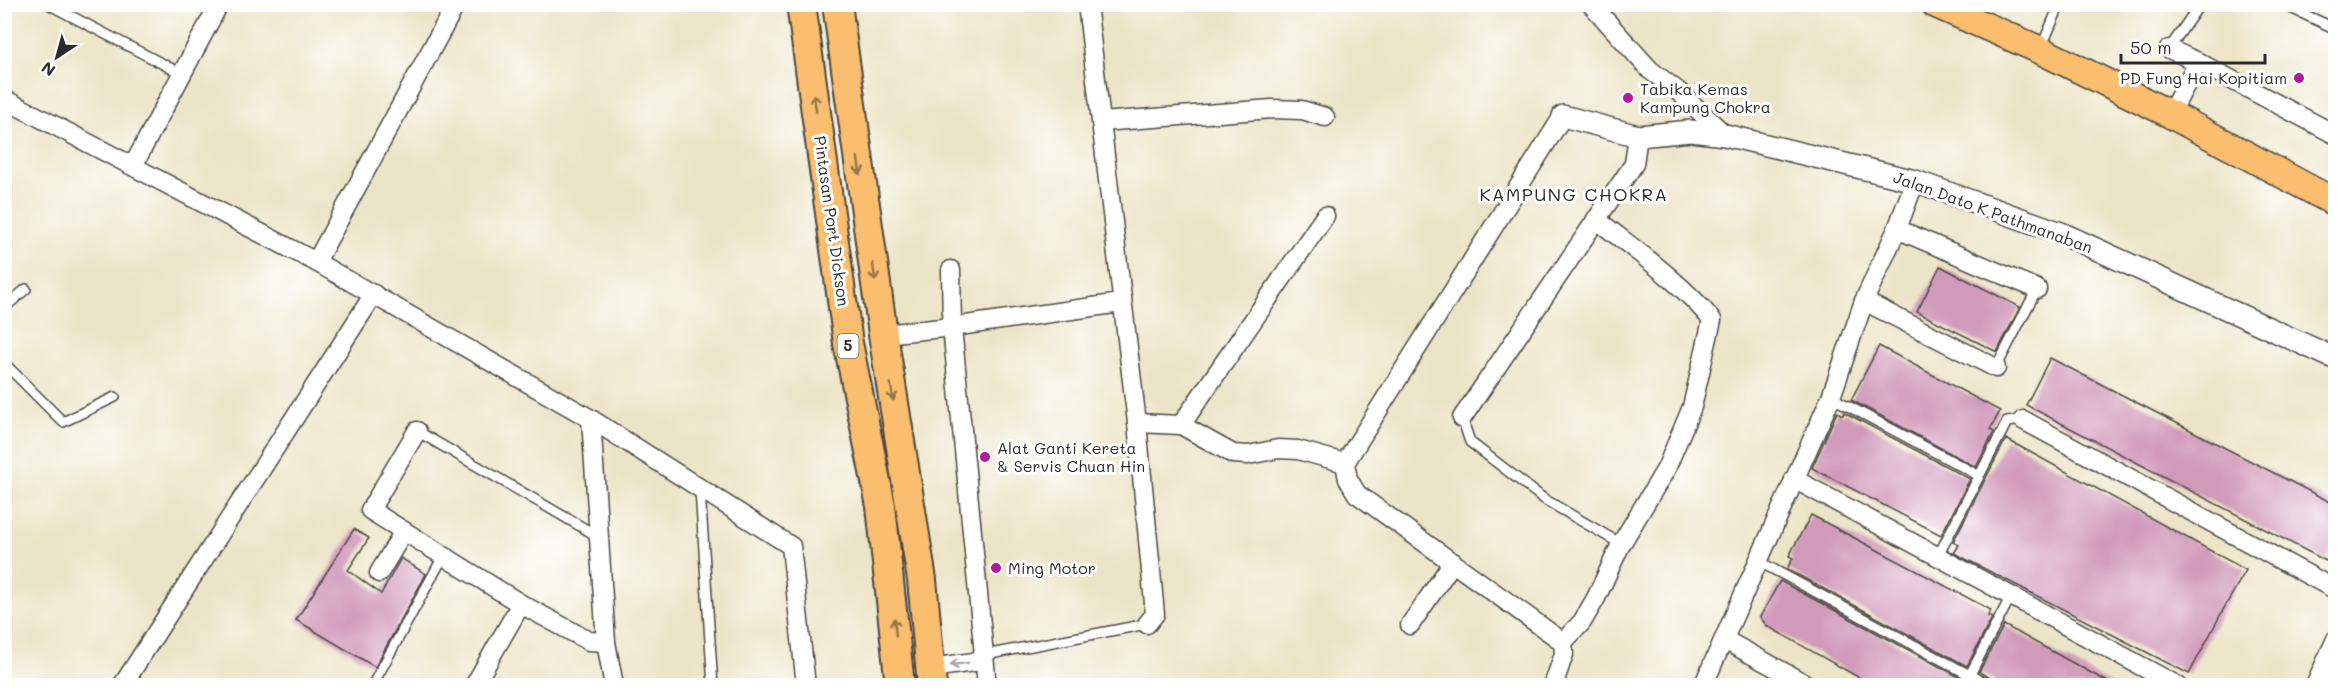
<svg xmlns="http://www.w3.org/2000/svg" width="2340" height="690" viewBox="0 0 2340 690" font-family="Mali,sans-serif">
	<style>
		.building { fill: #d19abb }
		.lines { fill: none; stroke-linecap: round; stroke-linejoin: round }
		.service-casing { stroke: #484742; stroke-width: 12 }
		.minor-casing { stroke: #484742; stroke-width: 21 }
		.tertiary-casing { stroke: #484742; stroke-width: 24 }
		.primary-casing { stroke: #484742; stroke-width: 30 }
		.trunk-casing { stroke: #484742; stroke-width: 32 }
		.service { stroke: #fff; stroke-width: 9 }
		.minor { stroke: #fff; stroke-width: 18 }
		.tertiary { stroke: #fff; stroke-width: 21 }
		.primary { stroke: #fabe6e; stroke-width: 27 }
		.trunk { stroke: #fabe6e; stroke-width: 28 }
		.oneway { stroke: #92744c }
		.oneway2 { stroke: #a0a0a0 }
		.poi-dot { fill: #b5179e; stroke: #fff; stroke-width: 2 }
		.labels { text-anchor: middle; stroke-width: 6; stroke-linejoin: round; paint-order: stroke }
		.shield { fill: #fff; stroke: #6b6b6b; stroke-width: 1.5 }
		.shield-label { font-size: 15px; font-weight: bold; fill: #2b2b2b }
		.poi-label { font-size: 16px; fill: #2b2b2b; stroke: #fff; text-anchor: start }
		.street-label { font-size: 16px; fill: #2b2b2b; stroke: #fff }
		.neighbourhood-label { font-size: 18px; letter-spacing: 1.5px; fill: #2b2b2b; stroke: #fff }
	</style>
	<rect width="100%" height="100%" fill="#fff"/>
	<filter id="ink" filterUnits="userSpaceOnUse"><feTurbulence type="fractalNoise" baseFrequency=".0167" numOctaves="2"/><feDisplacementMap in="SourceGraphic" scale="12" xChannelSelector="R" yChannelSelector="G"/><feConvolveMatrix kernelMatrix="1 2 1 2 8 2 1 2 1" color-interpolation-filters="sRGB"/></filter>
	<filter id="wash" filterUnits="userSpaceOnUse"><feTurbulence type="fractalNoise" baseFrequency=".008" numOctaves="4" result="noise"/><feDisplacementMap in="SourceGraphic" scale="24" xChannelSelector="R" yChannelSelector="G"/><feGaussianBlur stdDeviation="1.35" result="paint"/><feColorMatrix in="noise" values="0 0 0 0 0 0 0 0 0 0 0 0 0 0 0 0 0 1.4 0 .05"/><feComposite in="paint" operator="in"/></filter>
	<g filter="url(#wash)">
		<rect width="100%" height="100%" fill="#ece4c6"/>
		<g id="blocks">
			<g class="building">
				<path d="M1940 266 2020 307 1997 352 1917 312Z"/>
				<path d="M1879 346 2000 411 1990 430 1994 432 1976 467 1851 400Z"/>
				<path d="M2050 358 2336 505V543L2326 561 2026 405Z"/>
				<path d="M1837 412 1843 415 1844 412 1970 479 1941 535 1812 468Z"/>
				<path d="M2006 439 2246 570 2223 610 2189 674 1954 553 1959 545 1953 542Z"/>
				<path d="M1811 515 1991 610 1988 616 1992 618 1967 666 1787 569 1793 558 1789 556Z"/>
				<path d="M354 529 369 538 348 570 381 594 401 558 426 574 375 667 296 620Z"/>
				<path d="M1780 581 1961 678 1957 686H1874L1767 626 1760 617Z"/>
				<path d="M2004 625 2115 686H1997L1994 680 1979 672Z"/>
			</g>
		</g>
	</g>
	<g filter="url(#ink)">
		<use href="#blocks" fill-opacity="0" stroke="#484742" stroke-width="1.5"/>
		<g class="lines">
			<g class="service-casing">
				<g id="service">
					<path d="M48 4 182 74"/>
					<path d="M2282 4 2336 29"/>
					<path d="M2041 48 2060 4"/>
					<path d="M2169 49 2200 4"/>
					<path d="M4 308 26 289"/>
					<path d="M4 363 63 422 115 397"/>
					<path d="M1996 368 2037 289"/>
					<path d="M1831 397 1978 475"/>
					<path d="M1462 418 1470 442 1544 499 1621 544"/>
					<path d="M417 431 599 537"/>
					<path d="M700 490 713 686"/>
					<path d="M1938 556 2007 422 2023 420"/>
					<path d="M1758 561 1990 686"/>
					<path d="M985 655 1147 624"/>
					<path d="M372 686 444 555"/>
					<path d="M1964 686 2011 596"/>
				</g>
			</g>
			<g class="minor-casing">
				<g id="minor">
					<path d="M1087 4 1137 423 1155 614 1147 624"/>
					<path d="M1591 4 1650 70 1679 92 1725 135"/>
					<path d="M2169 49 2198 62"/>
					<path d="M4 99 316 262 456 4"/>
					<path d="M2170 114 2198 62 2336 135"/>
					<path d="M1101 122 1272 109 1302 110 1325 117"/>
					<path d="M133 166 219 4"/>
					<path d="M1897 229 2037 289"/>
					<path d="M316 262 591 419 606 642 614 686"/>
					<path d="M951 270 952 327 987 686"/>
					<path d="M1864 301 1996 368"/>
					<path d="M883 334 952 327 1121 303"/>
					<path d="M1462 418 1634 164 1638 136"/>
					<path d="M591 419 791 546 806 686"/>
					<path d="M2023 420 2336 590"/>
					<path d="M1137 423 1181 425 1233 454 1248 455 1278 449 1298 450 1345 463"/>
					<path d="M1181 425 1325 216"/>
					<path d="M417 431 370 510 521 604 589 641 606 642"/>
					<path d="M1794 479 2178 686"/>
					<path d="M379 573 404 531"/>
					<path d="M1410 625 1453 562"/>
					<path d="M1725 640 1809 686"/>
					<path d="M1563 642 1357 494 1348 479 1345 463 1563 116"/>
					<path d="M931 668 974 662 985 655"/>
					<path d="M122 686 374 294"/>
					<path d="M474 686 521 604"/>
					<path d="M1553 686 1564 654 1563 642 1582 622 1596 598 1621 544 1666 469 1692 407 1712 320C1680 281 1636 251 1596 219"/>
					<path d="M1703 686 1831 397 1864 301 1897 229 1915 181"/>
					<path d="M2315 686 2336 639"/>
				</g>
			</g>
			<g class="tertiary-casing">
				<path id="tertiary" d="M1563 116 1638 136 1691 131 1725 135 1915 181 2061 233 2336 359"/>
			</g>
			<g class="primary-casing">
				<path id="primary" d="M1935 4 2040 50 2170 114 2336 203"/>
			</g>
			<g class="trunk-casing">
				<g id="trunk">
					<path d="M801 4 848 343 881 506 900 686"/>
					<path d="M837 4 883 334 922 580 932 686"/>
				</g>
			</g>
			<use href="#service" class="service"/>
			<use href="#minor" class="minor"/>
			<use href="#tertiary" class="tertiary"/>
			<use href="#primary" class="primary"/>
			<use href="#trunk" class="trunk"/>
		</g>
		<defs><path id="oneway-shaft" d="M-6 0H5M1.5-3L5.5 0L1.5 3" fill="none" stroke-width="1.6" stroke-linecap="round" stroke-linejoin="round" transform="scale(1.5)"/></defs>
		<g class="oneway">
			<use href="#oneway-shaft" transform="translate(815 103) rotate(-98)"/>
			<use href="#oneway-shaft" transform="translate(859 166) rotate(82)"/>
			<use href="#oneway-shaft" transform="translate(874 272) rotate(82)"/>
			<use href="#oneway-shaft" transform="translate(892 392) rotate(81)"/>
			<use href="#oneway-shaft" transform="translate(895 627) rotate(-96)"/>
		</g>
		<use class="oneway2" href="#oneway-shaft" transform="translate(959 664) rotate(173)"/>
	</g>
	<g class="poi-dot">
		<circle cx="2299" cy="78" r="6"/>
		<circle cx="1628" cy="98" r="6"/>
		<circle cx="985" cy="457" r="6"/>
		<circle cx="996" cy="568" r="6"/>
	</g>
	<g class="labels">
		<rect class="shield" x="837.5" y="334" width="21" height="24" rx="4.5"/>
		<g class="shield-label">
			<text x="848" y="351">5</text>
		</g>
		<g class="poi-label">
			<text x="2287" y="84" text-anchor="end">PD Fung Hai Kopitiam</text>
			<text x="1640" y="95">Tabika Kemas<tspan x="1640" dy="18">Kampung Chokra</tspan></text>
			<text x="997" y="454">Alat Ganti Kereta<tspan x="997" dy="18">&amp; Servis Chuan Hin</tspan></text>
			<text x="1008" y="574">Ming Motor</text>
		</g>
		<g class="street-label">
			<text transform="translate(1993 212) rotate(20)" y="6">Jalan Dato K Pathmanaban</text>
			<text transform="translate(832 221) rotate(82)" y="6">Pintasan Port Dickson</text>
		</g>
		<g class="neighbourhood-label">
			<text x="1574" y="201">KAMPUNG CHOKRA</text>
		</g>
	</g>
	<rect width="2340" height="690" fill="none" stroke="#fff" stroke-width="24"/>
	<g transform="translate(57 57) rotate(216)" stroke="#ffffff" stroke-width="4.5" paint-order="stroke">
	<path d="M0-4.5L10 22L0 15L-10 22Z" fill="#2b2b2b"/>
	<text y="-9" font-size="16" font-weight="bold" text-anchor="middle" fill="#2b2b2b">N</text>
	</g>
	<path d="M2121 54v9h144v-9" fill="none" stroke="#2b2b2b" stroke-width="3"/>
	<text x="2130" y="54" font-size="18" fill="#2b2b2b" stroke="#ffffff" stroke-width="4.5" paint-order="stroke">50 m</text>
</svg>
